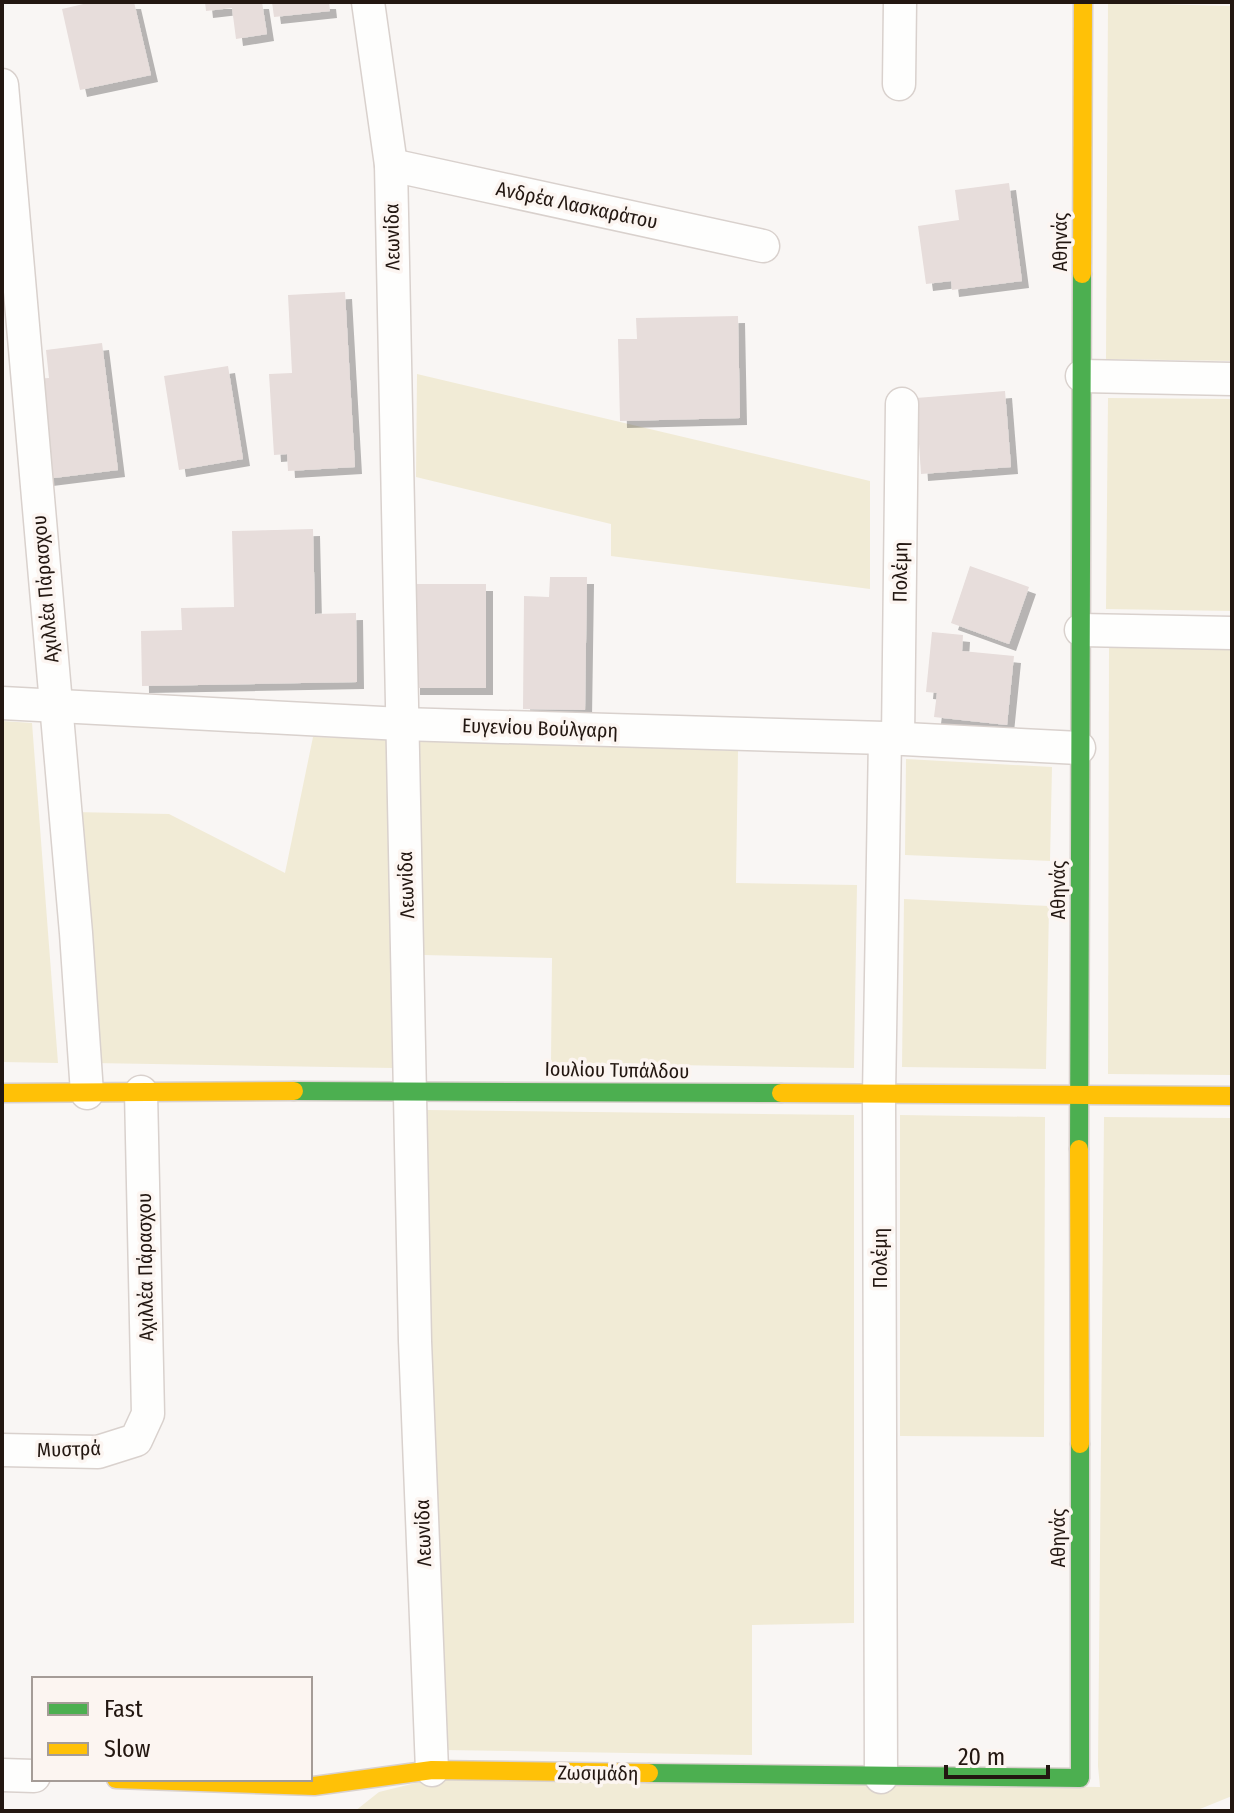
<svg xmlns="http://www.w3.org/2000/svg" width="1234" height="1813" viewBox="0 0 1234 1813" font-family="'Fira Sans Condensed',sans-serif">
	<style>
		.green { fill: #f1ebd6 }
		.building { fill: #e7dddb; filter: url(#shadow) }
		.lines { fill: none; stroke-linecap: round; stroke-linejoin: round }
		.street-casing { stroke: #d9d1cd; stroke-width: 35 }
		.fast-casing { stroke: #d9d1cd; stroke-width: 21 }
		.slow-casing { stroke: #d9d1cd; stroke-width: 21 }
		.street { stroke: #fefefd; stroke-width: 32 }
		.fast { stroke: #4caf50; stroke-width: 18 }
		.slow { stroke: #ffc107; stroke-width: 18 }
		.labels { text-anchor: middle; stroke-width: 7; stroke-linejoin: round; paint-order: stroke }
		.street-label { font-size: 20px; fill: #231711; stroke: #fcf5f1 }
	</style>
	<defs>
		<filter id="shadow"><feDropShadow dx="7" dy="7" stdDeviation="0" flood-color="#0004"/></filter>
	</defs>
	<rect width="100%" height="100%" fill="#f9f6f4"/>
	<g class="green">
		<path d="M1108 3 1232 6V361L1106 359Z"/>
		<path d="M417 374 870 481V589L611 556V524L416 477Z"/>
		<path d="M1108 398 1232 399V611L1106 609Z"/>
		<path d="M1109 645 1232 646V1075L1108 1074Z"/>
		<path d="M2 721 32 723 58 1063 2 1062Z"/>
		<path d="M313 737 388 739 393 1068 93 1063 74 812 169 814 285 873Z"/>
		<path d="M417 740 738 751 736 883 857 885 854 1068 551 1063 552 958 423 955Z"/>
		<path d="M906 759 1052 767 1050 861 905 855Z"/>
		<path d="M904 899 1049 906 1046 1069 902 1067Z"/>
		<path d="M427 1110 854 1115V1623L752 1625V1755L443 1750 430 1335Z"/>
		<path d="M900 1115 1045 1117 1044 1437 900 1436Z"/>
		<path d="M1104 1117 1232 1118V1796L1195 1811H355L379 1792 432 1779 1100 1787 1098 1766Z"/>
	</g>
	<g class="building">
		<path d="M92 2H134L151 75 80 90 62 9Z"/>
		<path d="M205 2H262L267 34 236 39 232 8 206 11Z"/>
		<path d="M272 2H329L330 11 274 17Z"/>
		<path d="M1009 183 1022 281 952 290 951 281 926 284 918 226 959 220 955 190Z"/>
		<path d="M345 292 355 467 288 471 287 454 274 455 269 374 292 373 288 295Z"/>
		<path d="M738 316 740 418 620 421 618 339H637L636 318Z"/>
		<path d="M102 343 118 470 46 479 34 379 49 378 46 350Z"/>
		<path d="M228 366 243 459 179 470 164 376Z"/>
		<path d="M1005 391 1011 467 921 474 916 398Z"/>
		<path d="M313 529 315 614 356 613 357 682 142 686 141 631 182 630 181 608 234 607 232 531Z"/>
		<path d="M970 566 1029 587 1009 644 951 623Z"/>
		<path d="M550 577H587L585 710 523 709 524 596 549 597Z"/>
		<rect x="413" y="584" width="73" height="104"/>
		<path d="M932 632 963 635 962 651 1014 656 1007 725 934 717 937 693 926 692Z"/>
	</g>
	<g class="lines">
		<g class="street-casing">
			<g id="street">
				<path d="M368 2 391 165 415 1341 432 1770"/>
				<path d="M899 84 900 2"/>
				<path d="M2 85 76 933 87 1093"/>
				<path d="M391 165 763 246"/>
				<path d="M1082 376 1232 379"/>
				<path d="M1081 630 1232 633"/>
				<path d="M2 703 401 724 885 738 1079 748"/>
				<path d="M898 739 902 404"/>
				<path d="M2 1450 98 1452 136 1440 148 1414 141 1092"/>
				<path d="M2 1775 34 1776"/>
				<path d="M881 1777 879 1095 885 738"/>
			</g>
		</g>
		<g class="fast-casing">
			<g id="fast">
				<path d="M294 1091 781 1093"/>
				<path d="M1079 1149 1082 274"/>
				<path d="M649 1773 1080 1778V1444"/>
			</g>
		</g>
		<g class="slow-casing">
			<g id="slow">
				<path d="M1082 274 1083 2"/>
				<path d="M2 1093 294 1091"/>
				<path d="M781 1093 1232 1096"/>
				<path d="M1079 1149 1080 1444"/>
				<path d="M116 1779 314 1786 432 1770 649 1773"/>
			</g>
		</g>
		<use href="#street" class="street"/>
		<use href="#fast" class="fast"/>
		<use href="#slow" class="slow"/>
	</g>
	<g class="labels">
		<g class="street-label">
			<text transform="translate(577 205) rotate(12)" y="7">Ανδρέα Λασκαράτου</text>
			<text transform="translate(392 237) rotate(-91)" y="7">Λεωνίδα</text>
			<text transform="translate(1060 242) rotate(-90)" y="7">Αθηνάς</text>
			<text transform="translate(900 572) rotate(-89)" y="7">Πολέμη</text>
			<text transform="translate(45 589) rotate(-95)" y="7">Αχιλλέα Πάρασχου</text>
			<text transform="translate(540 728) rotate(2)" y="7">Ευγενίου Βούλγαρη</text>
			<text transform="translate(406 885) rotate(-92)" y="7">Λεωνίδα</text>
			<text transform="translate(1058 890) rotate(-90)" y="7">Αθηνάς</text>
			<text transform="translate(617 1070) rotate(1)" y="7">Ιουλίου Τυπάλδου</text>
			<text transform="translate(880 1258) rotate(-90)" y="7">Πολέμη</text>
			<text transform="translate(145 1267) rotate(-91)" y="7">Αχιλλέα Πάρασχου</text>
			<text transform="translate(69 1449) rotate(-2)" y="7">Μυστρά</text>
			<text transform="translate(423 1533) rotate(-92)" y="7">Λεωνίδα</text>
			<text transform="translate(1058 1538) rotate(-90)" y="7">Αθηνάς</text>
			<text transform="translate(598 1773) rotate(1)" y="7">Ζωσιμάδη</text>
		</g>
	</g>
	<rect width="1234" height="1813" fill="none" stroke="#231711" stroke-width="8"/>
	<rect x="32" y="1677" width="280" height="104" fill="#fcf5f1" stroke="#a59c97" stroke-width="2"/>
	<rect x="48" y="1703" width="40" height="12" fill="#4caf50" stroke="#a59c97" stroke-width="2"/>
	<text x="104" y="1717" font-size="24" fill="#231711">Fast</text>
	<rect x="48" y="1743" width="40" height="12" fill="#ffc107" stroke="#a59c97" stroke-width="2"/>
	<text x="104" y="1757" font-size="24" fill="#231711">Slow</text>
	<path d="M946 1765v12h102v-12" fill="none" stroke="#231711" stroke-width="4"/>
	<text x="958" y="1765" font-size="24" fill="#231711" stroke="#fcf5f1" stroke-width="6" paint-order="stroke">20 m</text>
</svg>
